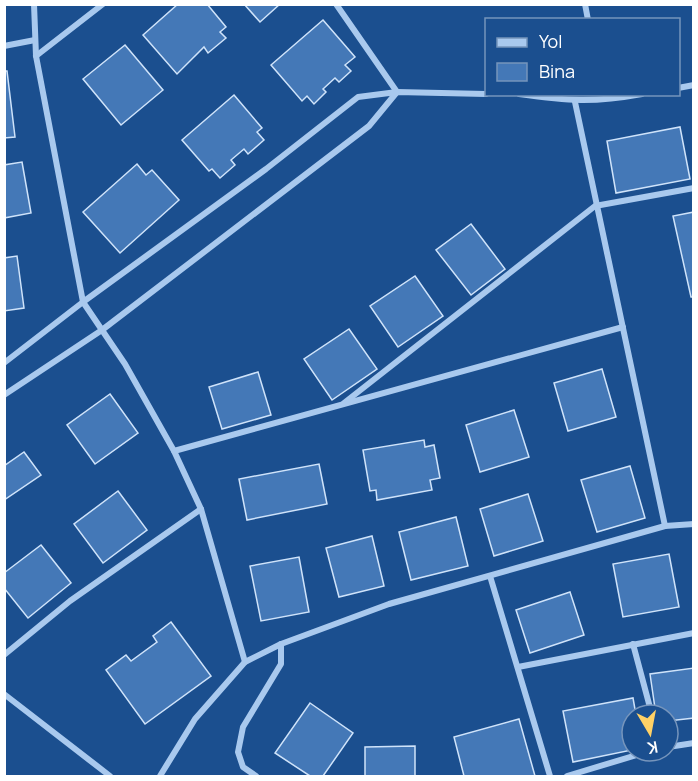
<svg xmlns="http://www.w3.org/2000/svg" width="698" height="781" viewBox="0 0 698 781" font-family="Manrope,sans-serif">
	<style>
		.building { fill: #4478b7; stroke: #cfe3fa; stroke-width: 1.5 }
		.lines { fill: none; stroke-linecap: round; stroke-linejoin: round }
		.minor { stroke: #a9c9ee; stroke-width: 6 }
	</style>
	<rect width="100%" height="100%" fill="#1b4f8f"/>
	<g class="building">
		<path d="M178 4H207L226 27 220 32 226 38 208 53 204 47 177 74 143 35Z"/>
		<path d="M244 4H280L260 22Z"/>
		<path d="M323 20 355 57 345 65 351 71 339 82 335 78 323 89 326 92 314 104 307 96 302 101 271 65Z"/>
		<path d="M125 45 163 90 121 125 83 79Z"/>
		<path d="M4 71H7L15 137 4 138Z"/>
		<path d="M234 95 262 128 257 132 264 140 248 154 244 149 231 160 235 165 220 178 212 169 209 171 182 140Z"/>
		<path d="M680 127 690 179 616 193 607 141Z"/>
		<path d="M22 162 31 213 4 218V165Z"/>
		<path d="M137 164 146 175 152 170 179 200 120 253 83 212Z"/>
		<path d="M694 212V297H691L673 216Z"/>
		<path d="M471 224 505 269 471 295 436 250Z"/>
		<path d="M17 256 24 308 4 311V258Z"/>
		<path d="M415 276 443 316 398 347 370 306Z"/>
		<path d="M349 329 377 369 332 400 304 359Z"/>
		<path d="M602 369 616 417 568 431 554 383Z"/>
		<path d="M258 372 271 415 222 429 209 387Z"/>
		<path d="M110 394 138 433 95 464 67 425Z"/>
		<path d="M514 410 529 457 480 472 466 425Z"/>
		<path d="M424 440 425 447 434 445 440 478 430 480 432 490 377 500 376 490 370 491 363 450Z"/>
		<path d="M24 452 41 475 4 500V466Z"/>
		<path d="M319 464 327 504 247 520 239 479Z"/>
		<path d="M630 466 645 518 597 532 581 480Z"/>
		<path d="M118 491 147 530 103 563 74 524Z"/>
		<path d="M528 494 543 541 494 556 480 509Z"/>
		<path d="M456 517 468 566 411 580 399 532Z"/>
		<path d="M372 536 384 586 339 597 326 548Z"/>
		<path d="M41 545 71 583 28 618 4 588V573Z"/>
		<path d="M669 554 679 607 623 617 613 564Z"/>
		<path d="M299 557 309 612 261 621 250 566Z"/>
		<path d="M570 592 584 635 530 653 516 610Z"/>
		<path d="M171 622 211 676 145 724 106 670 126 655 131 661 157 642 153 636Z"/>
		<path d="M694 668V718L668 721V715H656L650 674Z"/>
		<path d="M633 698 636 715H632V750L573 762 563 711Z"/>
		<path d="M310 703 353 733 323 776H310L275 753Z"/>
		<path d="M519 719 535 776H464L454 737Z"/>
		<path d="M415 746V776H365V747Z"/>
	</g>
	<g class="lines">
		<g class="minor">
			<path d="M34 4 36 56 83 302 125 364 174 451 201 509 245 662"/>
			<path d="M336 4 397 92"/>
			<path d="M585 4 588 20"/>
			<path d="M4 46 35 40"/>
			<path d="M36 56 103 4"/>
			<path d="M678 88 694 85"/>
			<path d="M519 94C568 101 593 103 642 94"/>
			<path d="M575 102 665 526"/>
			<path d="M4 363 83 302 266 169 358 97 397 92 486 94"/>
			<path d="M4 395 102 330 369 126 397 92"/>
			<path d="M344 403 595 206 694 188"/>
			<path d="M174 451 623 327"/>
			<path d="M490 576 550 776"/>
			<path d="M633 644 652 715"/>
			<path d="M4 655 70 601 201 509"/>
			<path d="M518 667 694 633"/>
			<path d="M4 694 110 776"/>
			<path d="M668 747 694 743"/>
			<path d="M160 776 195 719 245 662 281 644 389 604 665 526 694 524"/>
			<path d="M256 776 243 767 238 752 243 727 281 664V644"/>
			<path d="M567 776 650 751"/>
		</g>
	</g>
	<rect width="698" height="781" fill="none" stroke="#ffffff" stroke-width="12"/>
	<rect x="485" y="18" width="195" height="78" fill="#1b4f8f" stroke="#7695bc" stroke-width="1.5"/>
	<rect x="497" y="38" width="30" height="9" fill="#a9c9ee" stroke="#7695bc" stroke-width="1.5"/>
	<text x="539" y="48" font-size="18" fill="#ffffff">Yol</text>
	<rect x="497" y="63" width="30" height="18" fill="#4478b7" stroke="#7695bc" stroke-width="1.5"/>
	<text x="539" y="78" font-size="18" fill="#ffffff">Bina</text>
	<g transform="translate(650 733) rotate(170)"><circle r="28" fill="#1b4f8f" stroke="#7695bc" stroke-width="1.5"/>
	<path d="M0-4.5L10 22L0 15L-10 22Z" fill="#ffd166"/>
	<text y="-9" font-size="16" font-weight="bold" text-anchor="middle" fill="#ffffff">K</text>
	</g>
</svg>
